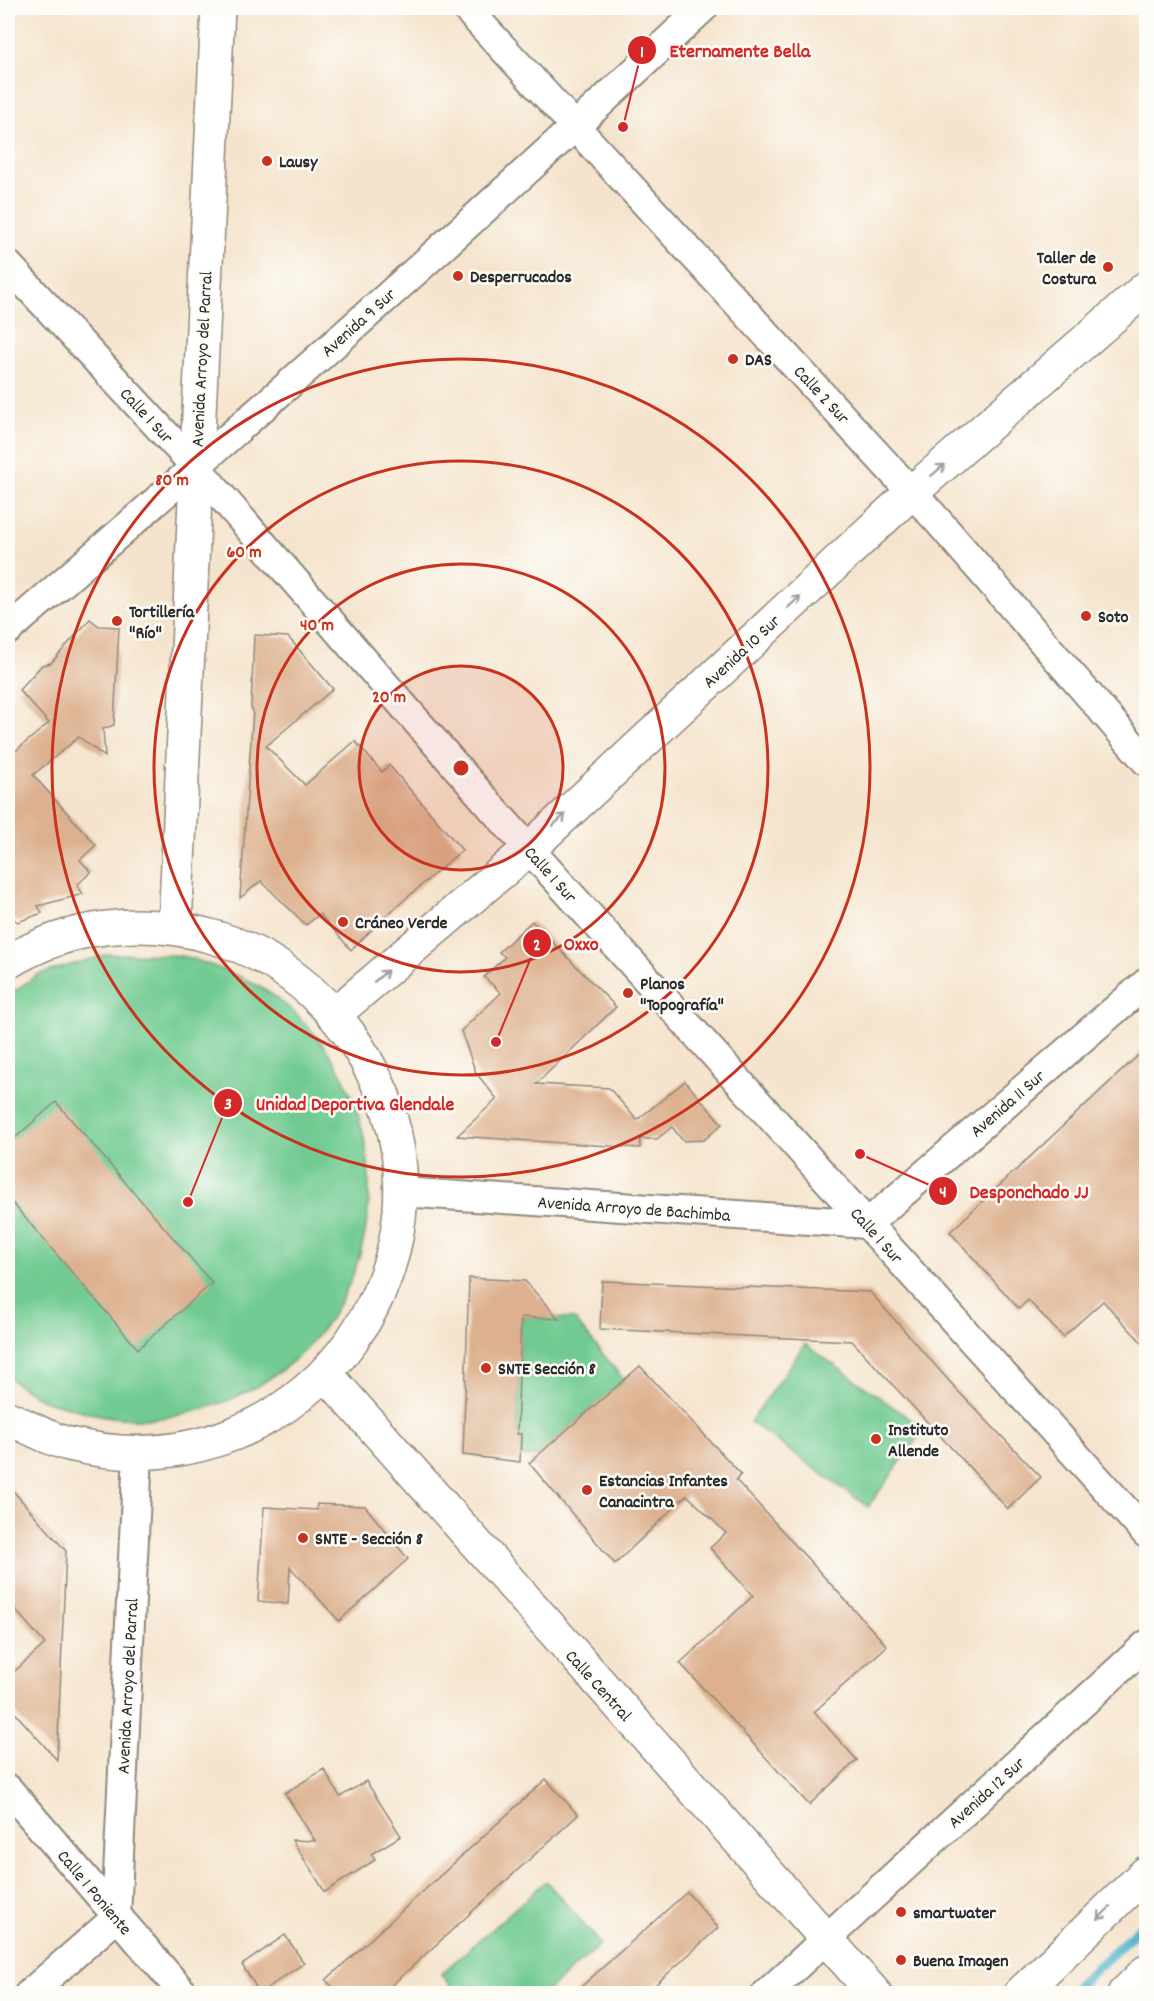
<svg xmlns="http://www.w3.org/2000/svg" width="1154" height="2001" viewBox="0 0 1154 2001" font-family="Dekko,sans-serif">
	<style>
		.green { fill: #6fca91; stroke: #4d7a5e; stroke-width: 1.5 }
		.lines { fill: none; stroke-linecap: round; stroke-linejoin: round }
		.stream { stroke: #4db1cc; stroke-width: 10 }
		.building { fill: #ddb18f }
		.minor-casing { stroke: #90887c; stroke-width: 32 }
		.tertiary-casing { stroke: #90887c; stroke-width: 36 }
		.secondary-casing { stroke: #90887c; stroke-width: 36 }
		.minor { stroke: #fff; stroke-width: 28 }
		.tertiary { stroke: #fff; stroke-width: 33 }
		.secondary { stroke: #fff; stroke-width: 33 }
		.oneway { stroke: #a0a0a0 }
		.ring { fill: none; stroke: #c8321e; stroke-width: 3 }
		.poi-dot { fill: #c8321e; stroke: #fdfcf7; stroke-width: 2 }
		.labels { text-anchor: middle; stroke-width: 5; stroke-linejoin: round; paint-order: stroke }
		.poi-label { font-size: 18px; font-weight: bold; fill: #2b2b2b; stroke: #fdfcf7; text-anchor: start }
		.street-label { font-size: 18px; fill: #2b2b2b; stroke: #fdfcf7 }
		.centre { fill: #c8321e; stroke: #fdfcf7; stroke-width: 3 }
		.ring-label { font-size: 18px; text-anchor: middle; font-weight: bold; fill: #c8321e; stroke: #fdfcf7; stroke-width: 5; stroke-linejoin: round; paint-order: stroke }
		.leader { fill: none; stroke: #d62828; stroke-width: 2 }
		.callout-dot { fill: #d62828; stroke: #fdfcf7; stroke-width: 2 }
		.mark-label { font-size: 18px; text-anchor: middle; font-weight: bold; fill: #fff }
		.callout-label { font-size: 20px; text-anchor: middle; font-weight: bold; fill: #d62828; stroke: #fdfcf7; stroke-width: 5; stroke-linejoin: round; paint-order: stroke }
	</style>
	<rect width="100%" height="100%" fill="#fdfcf7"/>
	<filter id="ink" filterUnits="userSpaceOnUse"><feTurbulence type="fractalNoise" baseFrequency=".0167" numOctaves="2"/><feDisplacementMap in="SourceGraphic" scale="12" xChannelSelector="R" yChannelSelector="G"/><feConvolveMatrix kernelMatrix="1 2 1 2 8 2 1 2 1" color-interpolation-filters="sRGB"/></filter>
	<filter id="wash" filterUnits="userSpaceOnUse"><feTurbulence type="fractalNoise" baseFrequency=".008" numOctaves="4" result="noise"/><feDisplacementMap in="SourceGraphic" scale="24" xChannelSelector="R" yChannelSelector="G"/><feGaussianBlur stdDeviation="1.35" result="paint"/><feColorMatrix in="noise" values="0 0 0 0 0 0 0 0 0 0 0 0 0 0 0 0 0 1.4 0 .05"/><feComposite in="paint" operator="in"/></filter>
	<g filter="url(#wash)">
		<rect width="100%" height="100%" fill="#f5e4cd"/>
		<g class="green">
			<path d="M108 954C132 955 157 953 181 956 195 958 240 976 253 983 377 1052 407 1227 317 1336 286 1375 240 1400 192 1412 147 1424 112 1420 68 1407 58 1404 46 1402 37 1397 27 1392 17 1384 8 1377V996L37 975Z"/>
			<path d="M521 1317 574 1319 624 1380 537 1456H520L521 1435 517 1434Z"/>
			<path d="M805 1344 924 1429 868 1507 750 1422Z"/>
			<path d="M546 1881 601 1944 545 1993H457L441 1974Z"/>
		</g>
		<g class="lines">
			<path class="stream" d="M1069 1994 1146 1922"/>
		</g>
		<g id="blocks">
			<g class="building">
				<path d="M90 619 99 626 119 627 114 725 103 729 105 757 79 737 33 775 96 845 80 860 91 872 77 885 83 894 38 906 42 913 18 922 8 915V746L13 753 49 723 19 690 42 665 51 663Z"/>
				<path d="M254 635 288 637 333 689 266 746 305 785 355 741 382 772 389 765 462 850 387 915 351 950 320 914 306 925 261 881 240 898 253 711 251 708Z"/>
				<path d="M532 921 616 1007 536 1084 609 1088 637 1120 685 1081 722 1124 704 1140 683 1141 672 1127 657 1139H640V1148L457 1136 497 1099 476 1073 461 1031 501 993 484 977 505 957 499 952Z"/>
				<path d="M1146 1048V1347L1103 1301 1063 1337 1028 1300 1019 1309 950 1232Z"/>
				<path d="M56 1102 212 1283 138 1349 8 1198V1144Z"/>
				<path d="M469 1278 525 1281 559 1319 521 1317 517 1434H521L520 1462 463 1455Z"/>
				<path d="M602 1281 870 1292 958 1391 1041 1477 1008 1509 852 1341 600 1329Z"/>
				<path d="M640 1366 741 1474 736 1480 887 1646 814 1712 857 1760 809 1805 680 1663 753 1596 710 1548 726 1533 687 1495 615 1564 529 1463Z"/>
				<path d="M8 1485 66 1551 57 1760 8 1705V1677L45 1644 8 1601Z"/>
				<path d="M317 1504 365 1506 408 1559 339 1621 290 1567 288 1604 258 1601 264 1507 317 1510Z"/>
				<path d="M324 1769 340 1797 366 1781 401 1836 371 1854 375 1860 325 1892 292 1840 315 1841 285 1793Z"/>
				<path d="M546 1779 578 1815 382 1994H339L326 1980Z"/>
				<path d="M687 1892 718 1928 645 1994H573Z"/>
				<path d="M285 1935 304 1963 260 1993 242 1965Z"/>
			</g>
		</g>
	</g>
	<g filter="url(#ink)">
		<use href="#blocks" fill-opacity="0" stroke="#90887c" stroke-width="1.5"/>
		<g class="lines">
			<g class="minor-casing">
				<g id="minor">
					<path d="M466 8 938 521 1146 761"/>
					<path d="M8 265 196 467 493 809 1146 1533"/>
					<path d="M8 630C243 427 476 220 703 8"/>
					<path d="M402 1192 867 1224 1146 983"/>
					<path d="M8 1789 184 1994"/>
					<path d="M116 1918 138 1453"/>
					<path d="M29 1994 116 1918"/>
					<path d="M766 1994 1146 1645"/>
				</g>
			</g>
			<g class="tertiary-casing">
				<g id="tertiary">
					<path d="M175 927 218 8"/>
					<path d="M336 1013 529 849 911 493 1146 288"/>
				</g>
			</g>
			<g class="secondary-casing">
				<g id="secondary">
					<path d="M8 962C70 925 140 917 210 936 269 952 319 990 354 1041 491 1244 306 1502 69 1444 48 1439 27 1426 8 1418"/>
					<path d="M326 1374 875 1994"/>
					<path d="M1020 1994 1146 1873"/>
					<path d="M1124 1994 1146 1972"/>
				</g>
			</g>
			<use href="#minor" class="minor"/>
			<use href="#tertiary" class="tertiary"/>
			<use href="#secondary" class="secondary"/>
		</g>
		<defs><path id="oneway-shaft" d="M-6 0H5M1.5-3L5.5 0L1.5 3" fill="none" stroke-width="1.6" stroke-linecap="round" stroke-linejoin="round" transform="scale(1.5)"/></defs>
		<g class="oneway">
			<use href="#oneway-shaft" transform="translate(938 470) rotate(-41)"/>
			<use href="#oneway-shaft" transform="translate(794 602) rotate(-43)"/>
			<use href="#oneway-shaft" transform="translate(559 820) rotate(-43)"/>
			<use href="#oneway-shaft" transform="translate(381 976) rotate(-40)"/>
			<use href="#oneway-shaft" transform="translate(1104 1913) rotate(136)"/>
		</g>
	</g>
	<circle cx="461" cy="768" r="102" fill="#c8321e" fill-opacity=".12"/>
	<g class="ring">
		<circle cx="461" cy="768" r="102"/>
		<circle cx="461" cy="768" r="204"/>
		<circle cx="461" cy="768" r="307"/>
		<circle cx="461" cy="768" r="409"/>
	</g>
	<g class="poi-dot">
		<circle cx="267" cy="161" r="6"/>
		<circle cx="1108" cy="267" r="6"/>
		<circle cx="458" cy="276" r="6"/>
		<circle cx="733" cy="359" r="6"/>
		<circle cx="1086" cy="616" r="6"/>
		<circle cx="117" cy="621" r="6"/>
		<circle cx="343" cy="922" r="6"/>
		<circle cx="628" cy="993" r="6"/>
		<circle cx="486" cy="1368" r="6"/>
		<circle cx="876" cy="1439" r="6"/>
		<circle cx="587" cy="1490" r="6"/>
		<circle cx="303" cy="1538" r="6"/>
		<circle cx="901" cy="1912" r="6"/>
		<circle cx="901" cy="1960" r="6"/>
	</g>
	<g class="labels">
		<g class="poi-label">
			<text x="279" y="167">Lausy</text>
			<text x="1096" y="263" text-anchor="end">Taller de<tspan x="1096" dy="21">Costura</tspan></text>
			<text x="470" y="282">Desperrucados</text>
			<text x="745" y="365">DAS</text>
			<text x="129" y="617">Tortillería<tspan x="129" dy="21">"Río"</tspan></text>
			<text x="1098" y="622">Soto</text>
			<text x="355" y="928">Cráneo Verde</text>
			<text x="640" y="989">Planos<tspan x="640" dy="21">"Topografía"</tspan></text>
			<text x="498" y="1374">SNTE Sección 8</text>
			<text x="888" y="1435">Instituto<tspan x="888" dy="21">Allende</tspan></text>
			<text x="599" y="1486">Estancias Infantes<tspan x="599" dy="21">Canacintra</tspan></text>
			<text x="315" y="1544">SNTE - Sección 8</text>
			<text x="913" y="1918">smartwater</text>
			<text x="913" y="1966">Buena Imagen</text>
		</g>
		<g class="street-label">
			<text transform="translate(358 322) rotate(-42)" y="6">Avenida 9 Sur</text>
			<text transform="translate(201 359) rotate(-87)" y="6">Avenida Arroyo del Parral</text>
			<text transform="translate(822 394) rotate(47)" y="6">Calle 2 Sur</text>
			<text transform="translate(147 415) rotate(47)" y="6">Calle 1 Sur</text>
			<text transform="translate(741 651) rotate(-43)" y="6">Avenida 10 Sur</text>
			<text transform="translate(551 874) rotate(48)" y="6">Calle 1 Sur</text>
			<text transform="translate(1007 1103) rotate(-41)" y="6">Avenida 11 Sur</text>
			<text transform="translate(634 1208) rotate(4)" y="6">Avenida Arroyo de Bachimba</text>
			<text transform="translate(877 1235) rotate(48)" y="6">Calle 1 Sur</text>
			<text transform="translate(599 1685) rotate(48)" y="6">Calle Central</text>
			<text transform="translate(127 1686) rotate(-87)" y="6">Avenida Arroyo del Parral</text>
			<text transform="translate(986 1792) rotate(-42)" y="6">Avenida 12 Sur</text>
			<text transform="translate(95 1892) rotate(50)" y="6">Calle 1 Poniente</text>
		</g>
	</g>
	<circle cx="461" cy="768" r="9" class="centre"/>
	<g class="ring-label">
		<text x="172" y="485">80 m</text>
		<text x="244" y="557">60 m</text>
		<text x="317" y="630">40 m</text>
		<text x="389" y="702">20 m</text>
	</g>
	<path class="leader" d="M623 127L642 50M496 1042L537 943M188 1202L228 1103M860 1154L943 1191"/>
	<g class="callout-dot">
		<circle cx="623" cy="127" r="6"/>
		<circle cx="496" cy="1042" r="6"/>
		<circle cx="188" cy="1202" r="6"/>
		<circle cx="860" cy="1154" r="6"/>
		<circle cx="642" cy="50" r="15"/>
		<circle cx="537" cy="943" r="15"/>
		<circle cx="228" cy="1103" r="15"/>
		<circle cx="943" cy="1191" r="15"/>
	</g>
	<g class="mark-label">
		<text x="642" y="57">1</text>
		<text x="537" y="950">2</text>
		<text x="228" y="1109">3</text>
		<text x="943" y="1197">4</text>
	</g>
	<g class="callout-label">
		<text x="740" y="57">Eternamente Bella</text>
		<text x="581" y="950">Oxxo</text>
		<text x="355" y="1110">Unidad Deportiva Glendale</text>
		<text x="1029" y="1198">Desponchado JJ</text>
	</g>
	<rect width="1154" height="2001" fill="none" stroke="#fdfcf7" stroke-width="30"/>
</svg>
